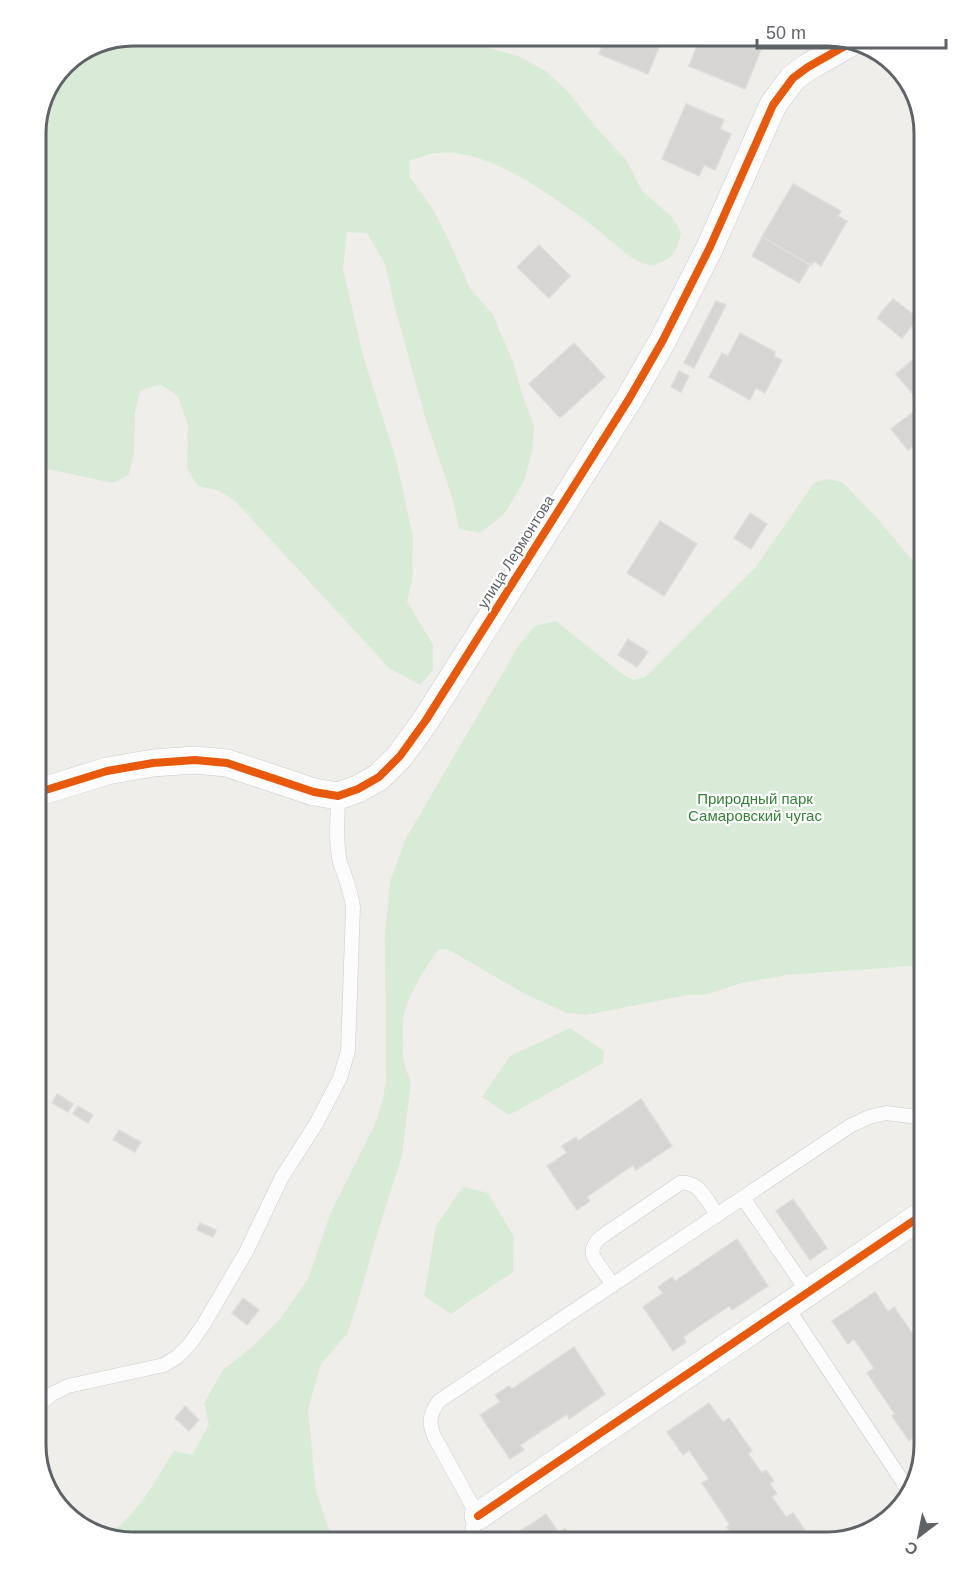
<svg xmlns="http://www.w3.org/2000/svg" width="961" height="1578" viewBox="0 0 961 1578" font-family="Helvetica,sans-serif">
	<style>
		.green { fill: #d8ebd6 }
		.building { fill: #d6d5d3; stroke: #deddd9; stroke-width: 1.5 }
		.lines { fill: none; stroke-linecap: round; stroke-linejoin: round }
		.service-casing { stroke: #cbcccc; stroke-width: 15 }
		.minor-casing { stroke: #cbcccc; stroke-width: 28 }
		.service { stroke: #fdfcfc; stroke-width: 14 }
		.minor { stroke: #fdfcfc; stroke-width: 27 }
		.cycleway-casing { stroke: #fff; stroke-width: 11 }
		.cycleway { stroke: #e8590c; stroke-width: 8 }
		.labels { text-anchor: middle; stroke-width: 4.5; stroke-linejoin: round; paint-order: stroke }
		.street-label { font-size: 15px; fill: #5f6368; stroke: #fff }
		.park-label { font-size: 15px; fill: #348238; stroke: #fff }
		.rim { fill: none; stroke: #5f6368; stroke-width: 3 }
	</style>
	<rect width="100%" height="100%" fill="#efeeea"/>
	<g class="green">
		<path d="M133 36H460L485 47 518 56 546 71 570 94 595 126 627 161 642 191 671 216 681 232C678 248 674 258 659 263 655 265 655 266 650 265 630 261 614 243 598 230 558 200 488 146 436 153 428 154 418 158 410 160L409 176 434 211 449 241 470 288 493 315 513 362 523 397 534 426 532 452 524 481 504 514 480 533 459 529 453 500 426 420 395 308 385 264 367 233 347 232 343 268 363 356 396 459 413 537 412 581 407 601 433 645V670L420 685 389 668 236 502 220 491 198 486 187 469 188 425 178 396 160 384 140 391 135 413 134 453 129 475 113 483 47 469 36 464V127L65 64Z"/>
		<path d="M827 479 842 482 876 517 925 575V965L787 975 742 983 703 995H687L586 1015 567 1013 527 995 449 950 439 949C426 966 409 994 404 1015 402 1024 403 1034 403 1043 402 1056 404 1069 411 1080L402 1156 382 1218 355 1311 347 1334 321 1364 308 1409 316 1491 333 1542H127L105 1534C135 1522 157 1477 174 1451L192 1455 209 1425 204 1403 223 1370 252 1347 280 1319 308 1279 331 1212 375 1124 383 1099 386 1080 385 933 390 882 405 840 519 645 535 626 556 621 621 673 633 680 645 677 755 568 814 483Z"/>
		<path d="M570 1028 604 1051 603 1063 509 1115 482 1097 510 1056Z"/>
		<path d="M463 1187 488 1193 514 1237 513 1272 451 1314 424 1296 436 1226Z"/>
	</g>
	<g class="building">
		<path d="M606 36H632L659 47 648 74 599 54Z"/>
		<path d="M701 36H729L761 50 745 89 689 66Z"/>
		<path d="M686 104 724 120 720 129 731 134 715 170 704 165 699 176 662 159Z"/>
		<path d="M793 184 841 211 838 216 847 221 821 266 814 261 812 265 762 237Z"/>
		<path d="M762 237 810 265 799 283 752 256Z"/>
		<path d="M539 245 570 276 549 298 517 267Z"/>
		<path d="M893 299 918 318 902 338 877 318Z"/>
		<path d="M716 301 726 305 694 368 684 363Z"/>
		<path d="M740 333 775 352 774 356 782 360 765 393 756 388 750 400 709 377 722 353 728 356Z"/>
		<path d="M574 343 605 377 560 418 529 384Z"/>
		<path d="M925 349V380L911 392 896 374Z"/>
		<path d="M679 371 689 376 681 392 671 387Z"/>
		<path d="M925 380V408L911 392Z"/>
		<path d="M917 409 925 420V437L908 450 891 429Z"/>
		<path d="M750 513 767 524 751 549 734 538Z"/>
		<path d="M660 521 697 544 664 596 627 573Z"/>
		<path d="M628 639 648 652 637 667 618 655Z"/>
		<path d="M57 1094 73 1104 68 1112 52 1103Z"/>
		<path d="M641 1099 672 1146 636 1170 633 1165 587 1197 590 1201 577 1210 547 1166 567 1153 562 1146 576 1137 578 1141Z"/>
		<path d="M78 1106 93 1115 88 1123 73 1114Z"/>
		<path d="M119 1130 141 1142 135 1152 113 1140Z"/>
		<path d="M793 1199 827 1248 810 1260 776 1211Z"/>
		<path d="M200 1223 216 1230 213 1237 197 1230Z"/>
		<path d="M737 1239 768 1286 732 1310 729 1306 683 1337 686 1342 673 1351 643 1307 663 1293 658 1287 672 1277 675 1281Z"/>
		<path d="M875 1292 888 1312 894 1307 917 1340 913 1343 925 1360 924 1447 916 1435 909 1441 892 1416 895 1414 867 1373 874 1368 854 1339 848 1344 832 1321Z"/>
		<path d="M243 1298 259 1310 247 1325 232 1313Z"/>
		<path d="M574 1347 605 1394 569 1419 567 1414 520 1445 524 1450 510 1459 480 1415 500 1402 495 1395 509 1386 512 1389Z"/>
		<path d="M709 1403 723 1422 729 1418 752 1451 748 1454 762 1473 766 1470 774 1481 770 1484 777 1494 772 1497 786 1517 793 1513 813 1542H737L727 1527 730 1525 702 1483 709 1479 689 1450 683 1455 667 1432Z"/>
		<path d="M185 1406 199 1420 189 1431 175 1418Z"/>
		<path d="M546 1514 559 1533 565 1528 574 1542H504Z"/>
	</g>
	<g class="lines">
		<g class="service-casing">
			<g id="service">
				<path d="M743 1198 808 1292"/>
				<path d="M613 1285C609 1278 595 1262 593 1255 591 1248 596 1241 601 1237L680 1183C699 1180 708 1202 717 1215"/>
				<path d="M787 1307 903 1482 908 1492 907 1500"/>
				<path d="M36 1407 52 1394 68 1386 164 1365 177 1357 190 1344 205 1322 246 1252 282 1177 316 1124 340 1078 348 1051 353 907C351 891 345 877 340 862 335 841 338 817 338 796"/>
				<path d="M472 1542 473 1526 478 1516 435 1438C428 1423 429 1415 439 1401L850 1126 869 1117 886 1113 925 1118"/>
			</g>
		</g>
		<g class="minor-casing">
			<g id="minor">
				<path d="M36 793 107 771 153 763 195 760 227 763 314 792 338 796 358 789 379 777 400 756 426 720 629 399 663 340 710 247 773 105 793 78 808 67 852 42"/>
				<path d="M478 1516 925 1213"/>
			</g>
		</g>
		<use href="#service" class="service"/>
		<use href="#minor" class="minor"/>
		<g class="cycleway-casing">
			<g id="cycleway">
				<path d="M36 793 107 771 153 763 195 760 227 763 314 792 338 796 358 789 379 777 400 756 426 720 629 399 663 340 710 247 773 105 793 78 808 67 852 42"/>
				<path d="M478 1516 925 1213"/>
			</g>
		</g>
		<use href="#cycleway" class="cycleway"/>
	</g>
	<g class="labels">
		<g class="street-label">
			<text transform="translate(516 552) rotate(-58)" y="5">улица Лермонтова</text>
		</g>
		<g class="park-label">
			<text x="755" y="804">Природный парк<tspan x="755" dy="17">Самаровский чугас</tspan></text>
		</g>
	</g>
	<path d="M0 0H961V1578H0ZM133 46H827A87 87 0 0 1 914 133V1445A87 87 0 0 1 827 1532H133A87 87 0 0 1 46 1445V133A87 87 0 0 1 133 46Z" fill="#fff" fill-rule="evenodd"/>
	<path class="rim" d="M133 46H827A87 87 0 0 1 914 133V1445A87 87 0 0 1 827 1532H133A87 87 0 0 1 46 1445V133A87 87 0 0 1 133 46Z"/>
	<g transform="translate(919 1536) rotate(212)" stroke="#ffffff" stroke-width="4.5" paint-order="stroke">
	<path d="M0-4.5L10 22L0 15L-10 22Z" fill="#5f6368"/>
	<text y="-9" font-size="16" font-weight="bold" text-anchor="middle" fill="#5f6368">С</text>
	</g>
	<path d="M757 39v9h189v-9" fill="none" stroke="#5f6368" stroke-width="3"/>
	<text x="766" y="39" font-size="18" fill="#5f6368" stroke="#ffffff" stroke-width="4.5" paint-order="stroke">50 m</text>
</svg>
